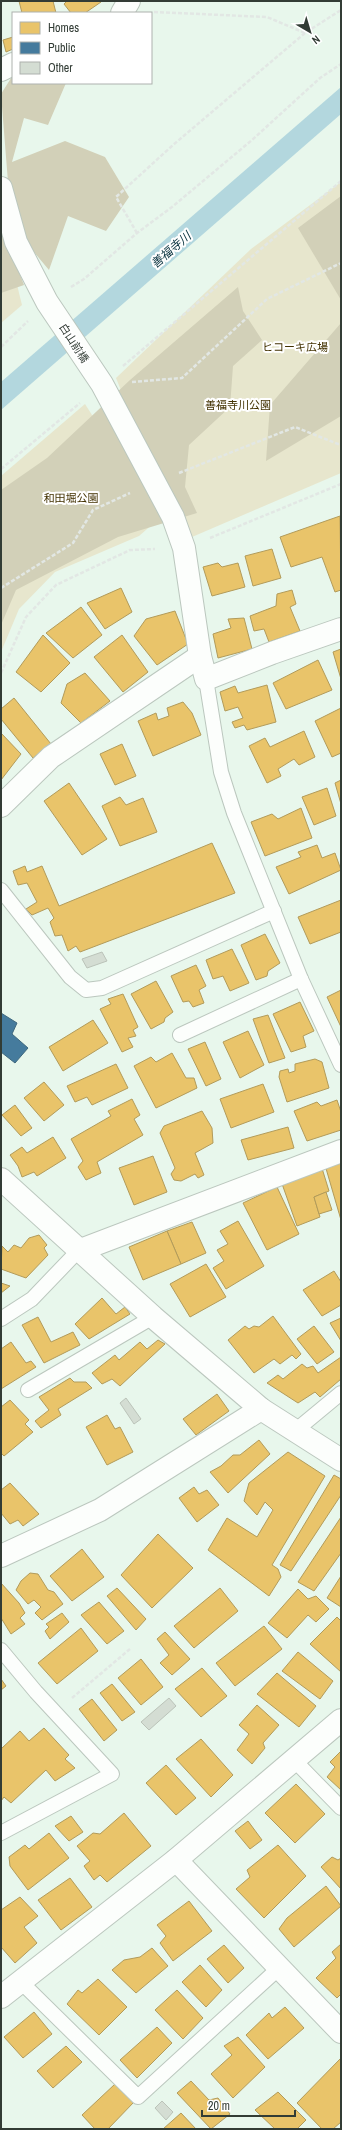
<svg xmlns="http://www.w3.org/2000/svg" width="342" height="2130" viewBox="0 0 342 2130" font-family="'Archivo Narrow','Noto Sans JP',sans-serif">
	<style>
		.green { fill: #e7e6cd }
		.forest { fill: #d2d0b8 }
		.water { fill: #b3d7de }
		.homes { fill: #e9c46a; stroke: #b29b5a }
		.public { fill: #457b9d; stroke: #3f687e }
		.building { fill: #d4ddd3; stroke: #bbc3b9 }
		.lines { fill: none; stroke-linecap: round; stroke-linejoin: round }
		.service-casing { stroke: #bbc7be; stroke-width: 16 }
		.minor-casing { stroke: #bbc7be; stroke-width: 24 }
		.path { stroke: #e2e7e4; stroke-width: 2.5; stroke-dasharray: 4 2; stroke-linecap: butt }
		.service { stroke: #fcfefc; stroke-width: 14 }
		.minor { stroke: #fcfefc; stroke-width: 22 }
		.labels { text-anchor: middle; stroke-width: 4; stroke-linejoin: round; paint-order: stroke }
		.street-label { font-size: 11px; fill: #323c35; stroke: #fff }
		.park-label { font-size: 11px; fill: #433202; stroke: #fff }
		.water-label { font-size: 12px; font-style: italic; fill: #0c3541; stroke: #fff }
	</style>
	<rect width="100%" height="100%" fill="#e8f7ec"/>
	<g class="green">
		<path d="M341 182V473L192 537 151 465 116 378 251 249Z"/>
		<path d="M1 220 22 305 1 323Z"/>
		<path d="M85 404 132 478 162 516 139 536 55 572 19 609 1 652V476Z"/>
	</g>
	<g class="forest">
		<path d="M13 75V83H66L48 125 24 118 12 162 65 141 105 157 129 197 106 231 68 216 49 270 23 239 8 182 1 94Z"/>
		<path d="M341 196V300L298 228Z"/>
		<path d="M1 225 24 285 1 293Z"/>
		<path d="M238 287 243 311 262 340 233 366 230 407 189 445 185 487 197 513 118 537 16 590 1 625V490L47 458 130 380Z"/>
		<path d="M341 323V416L266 461 270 405Z"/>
	</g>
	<path class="water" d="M341 87V114L1 410V382Z"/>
	<g class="homes">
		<path d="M19 1H53L56 13H22Z"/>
		<path d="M67 1H100L101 2 85 13H71L64 4Z"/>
		<path d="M13 37V49L6 52 3 40Z"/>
		<path d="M340 516 341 590 335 592 322 557 291 567 280 537Z"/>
		<path d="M272 549 281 578 253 586 245 556Z"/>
		<path d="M218 563 222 567 238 563 245 587 212 596 203 567Z"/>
		<path d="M121 588 132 612 105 629 87 603Z"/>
		<path d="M292 590 296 604 290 607 300 631 269 642 264 629 254 631 250 616 276 606 277 594Z"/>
		<path d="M81 607 102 635 73 658 46 633Z"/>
		<path d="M175 611 188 644 157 665 134 636 146 619Z"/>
		<path d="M244 618 252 649 218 658 213 634 231 628 228 619Z"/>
		<path d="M43 635 70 663 41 692 16 672Z"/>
		<path d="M122 635 148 672 123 692 94 657Z"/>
		<path d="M341 649V679L333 652Z"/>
		<path d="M318 660 332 690 286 709 273 683Z"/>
		<path d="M85 673 110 701 81 723 61 703 67 684Z"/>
		<path d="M267 685 276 722 247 730 244 725 235 728 232 722 243 718 238 707 225 711 220 692 235 686 238 693Z"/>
		<path d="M14 698 51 744 33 758 1 719V709Z"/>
		<path d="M183 702 192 713 201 735 153 756 138 721 156 713 158 720 169 716 167 708Z"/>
		<path d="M341 708V753L332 757 315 721Z"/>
		<path d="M304 731 315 757 299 765 294 759 278 769 281 776 267 783 249 746 265 738 270 747Z"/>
		<path d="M1 733 21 754 1 780Z"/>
		<path d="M122 744 136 776 115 785 100 754Z"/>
		<path d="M341 780V804L335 783Z"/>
		<path d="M69 783 107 839 82 855 44 801Z"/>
		<path d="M327 788 336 816 314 825 302 797Z"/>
		<path d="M120 797 126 805 143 798 157 832 120 846 102 806Z"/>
		<path d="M301 808 312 838 265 856 251 822 272 814 278 819Z"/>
		<path d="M212 843 235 893 80 952 76 946 68 951 62 935 55 936 50 922 54 918 48 908 32 915 26 909 37 902 27 883 18 885 13 871 25 866 27 872 42 866 59 906Z"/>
		<path d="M317 845 322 858 335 853 341 870 289 894 276 867 301 857 298 852Z"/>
		<path d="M341 900V932L310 944 298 917Z"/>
		<path d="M265 934 280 963 268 971 267 976 256 980 241 945Z"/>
		<path d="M232 949 249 983 230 991 223 976 213 979 206 960Z"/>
		<path d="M196 965 206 986 199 990 204 1003 193 1007 189 1001 183 1002 171 976Z"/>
		<path d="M156 981 173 1012 165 1018 164 1022 151 1029 131 994Z"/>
		<path d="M341 990V1027L327 997Z"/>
		<path d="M123 994 138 1027 133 1030 136 1036 128 1038 133 1047 122 1052 100 1009 111 1004 108 999Z"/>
		<path d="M300 1002 314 1031 303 1036 306 1047 291 1052 273 1014Z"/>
		<path d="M268 1015 285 1058 269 1063 253 1019Z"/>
		<path d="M93 1020 108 1043 63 1071 49 1047Z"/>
		<path d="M248 1031 264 1065 240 1078 223 1042Z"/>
		<path d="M205 1042 221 1079 206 1086 188 1049Z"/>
		<path d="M172 1053 186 1078H194L197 1088 156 1108 134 1066 151 1057 156 1062Z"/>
		<path d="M315 1059 322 1062 329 1088 287 1102 279 1077 280 1071 288 1069 289 1073 295 1071V1064Z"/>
		<path d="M116 1064 128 1088 92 1105 87 1097 75 1102 67 1086Z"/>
		<path d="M44 1082 64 1105 44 1121 24 1098Z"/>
		<path d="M263 1084 274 1112 231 1128 220 1099Z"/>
		<path d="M132 1099 140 1115 134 1119 143 1135 97 1162 101 1173 86 1180 78 1167 83 1161 71 1139 111 1116 108 1111Z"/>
		<path d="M337 1100 341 1112V1130L307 1141 294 1111 317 1102 321 1106Z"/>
		<path d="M15 1105 32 1128 21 1136 2 1115Z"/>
		<path d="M202 1111 212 1128 213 1143 195 1153 204 1175 198 1178 195 1174 181 1181 174 1180 171 1174 175 1168 160 1133 164 1126Z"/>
		<path d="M288 1127 294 1148 248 1160 241 1140Z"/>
		<path d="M53 1137 66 1158 37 1176 34 1172 22 1177 18 1166 10 1155 22 1147 27 1153Z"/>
		<path d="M153 1156 167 1192 134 1205 119 1168Z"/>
		<path d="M341 1159V1220L325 1165Z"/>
		<path d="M321 1165 329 1191 314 1197 320 1217 297 1226 281 1181Z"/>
		<path d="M277 1187 299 1234 267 1250 243 1203Z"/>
		<path d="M326 1192 332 1210 319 1214 314 1197Z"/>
		<path d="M238 1221 264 1266 226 1289 213 1268 224 1261 217 1250 228 1244 220 1231Z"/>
		<path d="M192 1222 206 1253 181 1264 167 1231Z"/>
		<path d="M167 1231 181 1264 143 1280 129 1247Z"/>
		<path d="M39 1235 47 1245 44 1248 48 1255 26 1278 1 1269 2 1246 8 1252 14 1245 21 1248 29 1238Z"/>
		<path d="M206 1264 226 1297 190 1317 170 1284Z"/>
		<path d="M334 1271 341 1282V1305L322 1316 303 1290Z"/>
		<path d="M1 1283 10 1286 1 1293Z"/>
		<path d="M102 1298 116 1314 125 1307 130 1314 89 1339 75 1324Z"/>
		<path d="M273 1316 301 1354 296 1359 292 1355 280 1364 274 1359 254 1373 228 1340 245 1326 249 1329 254 1326 259 1327Z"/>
		<path d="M38 1317 51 1342 73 1332 80 1345 44 1363 22 1325Z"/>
		<path d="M341 1318V1341L330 1323Z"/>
		<path d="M314 1326 334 1352 317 1364 297 1339Z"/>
		<path d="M158 1340 165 1344 120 1386 112 1379 102 1384 92 1373 115 1355 119 1360 140 1342 147 1349Z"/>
		<path d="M11 1342 26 1363 31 1361 36 1367 1 1389V1349Z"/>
		<path d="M341 1357V1379L320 1397 315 1392 298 1403 267 1383 278 1375 283 1379 302 1364 307 1368 313 1366 318 1373Z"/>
		<path d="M70 1378 74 1382H86L92 1388 58 1409 61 1415 41 1428 35 1421 49 1410 39 1397Z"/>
		<path d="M217 1394 229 1411 196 1435 183 1419Z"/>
		<path d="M10 1400 29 1420 25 1424 33 1432 4 1456 1 1453V1407Z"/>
		<path d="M107 1415 115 1429 120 1427 133 1452 107 1465 86 1427Z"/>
		<path d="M259 1440 270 1454 228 1493 210 1472 221 1466 233 1455H240Z"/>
		<path d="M288 1452 325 1476 272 1565 278 1569 281 1577 269 1596 208 1550 227 1518 257 1537 273 1510 265 1502 257 1515 244 1501 249 1483Z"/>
		<path d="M334 1475 341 1479V1495L291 1571 280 1565Z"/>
		<path d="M10 1483 39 1514 23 1526 18 1520 10 1524 1 1513V1490Z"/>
		<path d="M194 1487 199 1494 207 1490 219 1505 197 1522 179 1498Z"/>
		<path d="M341 1517V1553L314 1591 298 1582Z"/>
		<path d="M158 1534 193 1568 152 1608 121 1575Z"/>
		<path d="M82 1549 104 1577 72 1601 50 1576Z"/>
		<path d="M30 1573 38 1574 48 1590 54 1592 63 1604 42 1620 35 1613 41 1607 34 1600 28 1604 16 1590 21 1581Z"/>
		<path d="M341 1576V1607L327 1598Z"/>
		<path d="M1 1583 19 1603 25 1613 20 1618 25 1624 11 1634 1 1618Z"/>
		<path d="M117 1588 146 1619 136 1630 107 1596Z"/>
		<path d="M220 1588 238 1611 194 1648 174 1626Z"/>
		<path d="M298 1589 308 1599 316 1596 329 1609 316 1622 308 1615 287 1638 268 1623Z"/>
		<path d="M99 1602 124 1631 107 1644 81 1615Z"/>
		<path d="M62 1613 69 1622 50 1639 45 1631 49 1627 46 1624Z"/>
		<path d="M337 1617 341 1621V1672L310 1644Z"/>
		<path d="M264 1626 282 1649 235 1686 216 1663Z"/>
		<path d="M81 1628 98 1651 57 1684 38 1663Z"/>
		<path d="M165 1632 190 1659 172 1675 160 1663 169 1655 157 1639Z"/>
		<path d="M298 1652 333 1681 320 1699 282 1671Z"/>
		<path d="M141 1659 163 1687 141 1705 118 1678Z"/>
		<path d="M202 1668 227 1696 201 1717 175 1689Z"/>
		<path d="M277 1673 316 1706 299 1727 257 1694Z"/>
		<path d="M1 1679 6 1686 1 1690Z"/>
		<path d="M112 1684 135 1712 122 1721 100 1693Z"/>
		<path d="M92 1699 117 1730 104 1741 79 1709Z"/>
		<path d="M257 1705 279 1725 263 1743 265 1748 252 1764 237 1750 249 1734 239 1725Z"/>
		<path d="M44 1728 69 1755 65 1759 75 1768 55 1781 46 1770 11 1803 4 1797 1 1801V1749L20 1731 29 1741Z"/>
		<path d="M201 1739 233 1775 211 1797 176 1759Z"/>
		<path d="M341 1751V1790L327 1777 335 1767 330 1762Z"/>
		<path d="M166 1765 196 1798 176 1815 146 1783Z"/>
		<path d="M296 1784 325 1814 295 1843 265 1813Z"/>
		<path d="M124 1813 151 1846 107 1882 100 1875 94 1880 84 1866 90 1861 77 1846 93 1833 100 1834Z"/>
		<path d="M71 1816 83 1832 69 1841 55 1826Z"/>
		<path d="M248 1821 262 1840 250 1849 235 1831Z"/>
		<path d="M49 1833 69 1858 28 1890 10 1866 9 1857 25 1845 29 1849Z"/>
		<path d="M278 1845 306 1876 264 1918 236 1889 250 1877 247 1870Z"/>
		<path d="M332 1857 338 1860 341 1858V1889L321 1867Z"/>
		<path d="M70 1878 92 1907 61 1930 38 1900Z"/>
		<path d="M326 1886 341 1906 294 1947 279 1929 287 1918Z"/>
		<path d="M20 1897 38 1916 24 1927 37 1943 15 1963 1 1947V1910Z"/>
		<path d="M189 1901 212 1931 173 1961 160 1943 166 1936 157 1925Z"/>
		<path d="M341 1944V1994L337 1998 316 1978 336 1958 332 1952Z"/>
		<path d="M224 1945 244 1968 228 1983 207 1959Z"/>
		<path d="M152 1948 168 1966 136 1993 112 1970 124 1960 140 1957Z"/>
		<path d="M200 1965 222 1990 206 2007 182 1982Z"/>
		<path d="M98 1979 127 2007 99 2035 67 2004 78 1990 82 1993Z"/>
		<path d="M177 1990 203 2018 183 2039 155 2010Z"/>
		<path d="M285 2007 304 2028 268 2059 246 2035 269 2013 272 2018Z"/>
		<path d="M34 2012 52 2034 23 2058 4 2037Z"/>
		<path d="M157 2027 172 2043 137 2078 120 2060Z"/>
		<path d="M238 2037 265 2067 233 2098 211 2074 232 2055 224 2046Z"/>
		<path d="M66 2046 82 2062 53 2088 37 2071Z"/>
		<path d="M341 2058V2122L333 2129H322L297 2103Z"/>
		<path d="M191 2081 209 2100 218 2098 230 2114 211 2129 177 2093Z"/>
		<path d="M115 2084 134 2102 108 2129H95L82 2115Z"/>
		<path d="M278 2092 306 2120 297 2129H275L255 2110Z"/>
		<path d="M181 2113 196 2129H163Z"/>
	</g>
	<path class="public" d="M1 1013 17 1023 12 1034 28 1048 15 1063 1 1052Z"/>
	<g class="building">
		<path d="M102 952 107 961 87 968 82 959Z"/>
		<path d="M126 1398 141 1419 134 1424 120 1403Z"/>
		<path d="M169 1698 176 1706 149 1730 141 1722Z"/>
		<path d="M162 2101 173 2112 166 2120 155 2108Z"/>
	</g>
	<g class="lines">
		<g class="service-casing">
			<g id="service">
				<path d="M206 679 221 772 234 813 301 979 341 1065"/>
				<path d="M1 890 70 977 86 990 102 988 274 911"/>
				<path d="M180 1035 301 979"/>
				<path d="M1 1319 32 1299 78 1251"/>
				<path d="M28 1390 153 1317"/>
				<path d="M295 1431 341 1393"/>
				<path d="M1 1650 36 1692 112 1774 1 1833"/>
				<path d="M294 1760 341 1808"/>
				<path d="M20 1981 138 2097 279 1968"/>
			</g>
		</g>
		<g class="minor-casing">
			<g id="minor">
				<path d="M122 13 129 1"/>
				<path d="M1 70 13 64"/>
				<path d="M1 188 16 242 47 302 102 384 173 517 184 548 200 656 206 679 272 653 341 629"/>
				<path d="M1 806 51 757 200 656"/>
				<path d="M1 1179 153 1317 261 1409 341 1460"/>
				<path d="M78 1251 341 1151"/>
				<path d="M1 1556 100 1510 261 1409"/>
				<path d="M176 1860 341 2032"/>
				<path d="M1 1997 176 1860 341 1720"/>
			</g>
		</g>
		<g class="path">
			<path d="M154 12 267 17 305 33"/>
			<path d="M137 233 116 197 173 145 305 33 341 10"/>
			<path d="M71 287 84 279 137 233 172 207 252 140 320 78 341 64"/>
			<path d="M1 347 28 321"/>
			<path d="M123 366 341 181"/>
			<path d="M132 382 182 378 267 299 341 263"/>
			<path d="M1 469 80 403"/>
			<path d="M179 473 295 427 338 444H341"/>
			<path d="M210 538 341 484"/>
			<path d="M1 588 73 543 93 510 130 493"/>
			<path d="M1 673 26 617 56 585 130 550 155 549"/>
			<path d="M72 1698 130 1649"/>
		</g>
		<use href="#service" class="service"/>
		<use href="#minor" class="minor"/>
	</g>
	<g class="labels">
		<g class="street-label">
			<text transform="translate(74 343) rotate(57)" y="4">白山前橋</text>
		</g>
		<g class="park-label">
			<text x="295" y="351">ヒコーキ広場</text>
			<text x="238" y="409">善福寺川公園</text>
			<text x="71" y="502">和田堀公園</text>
		</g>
		<g class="water-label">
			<text transform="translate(171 250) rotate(-41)" y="4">善福寺川</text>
		</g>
	</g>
	<rect width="342" height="2130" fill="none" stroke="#323c35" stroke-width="4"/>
	<rect x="12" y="12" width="140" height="72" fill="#ffffff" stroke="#adb1ae"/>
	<rect x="20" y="22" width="20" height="12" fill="#e9c46a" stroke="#adb1ae"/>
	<text x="48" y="32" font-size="12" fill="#323c35">Homes</text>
	<rect x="20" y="42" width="20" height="12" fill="#457b9d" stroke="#adb1ae"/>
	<text x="48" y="52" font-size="12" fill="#323c35">Public</text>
	<rect x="20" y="62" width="20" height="12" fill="#d4ddd3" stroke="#adb1ae"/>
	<text x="48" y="72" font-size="12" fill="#323c35">Other</text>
	<g transform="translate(310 32) rotate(142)" stroke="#ffffff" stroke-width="3" paint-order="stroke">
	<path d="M0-3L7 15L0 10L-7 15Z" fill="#323c35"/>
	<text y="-6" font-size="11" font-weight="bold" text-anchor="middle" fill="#323c35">N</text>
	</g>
	<path d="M202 2110v6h93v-6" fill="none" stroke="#323c35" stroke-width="2"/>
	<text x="208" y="2110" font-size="12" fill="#323c35" stroke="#ffffff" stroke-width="3" paint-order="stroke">20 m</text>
</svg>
